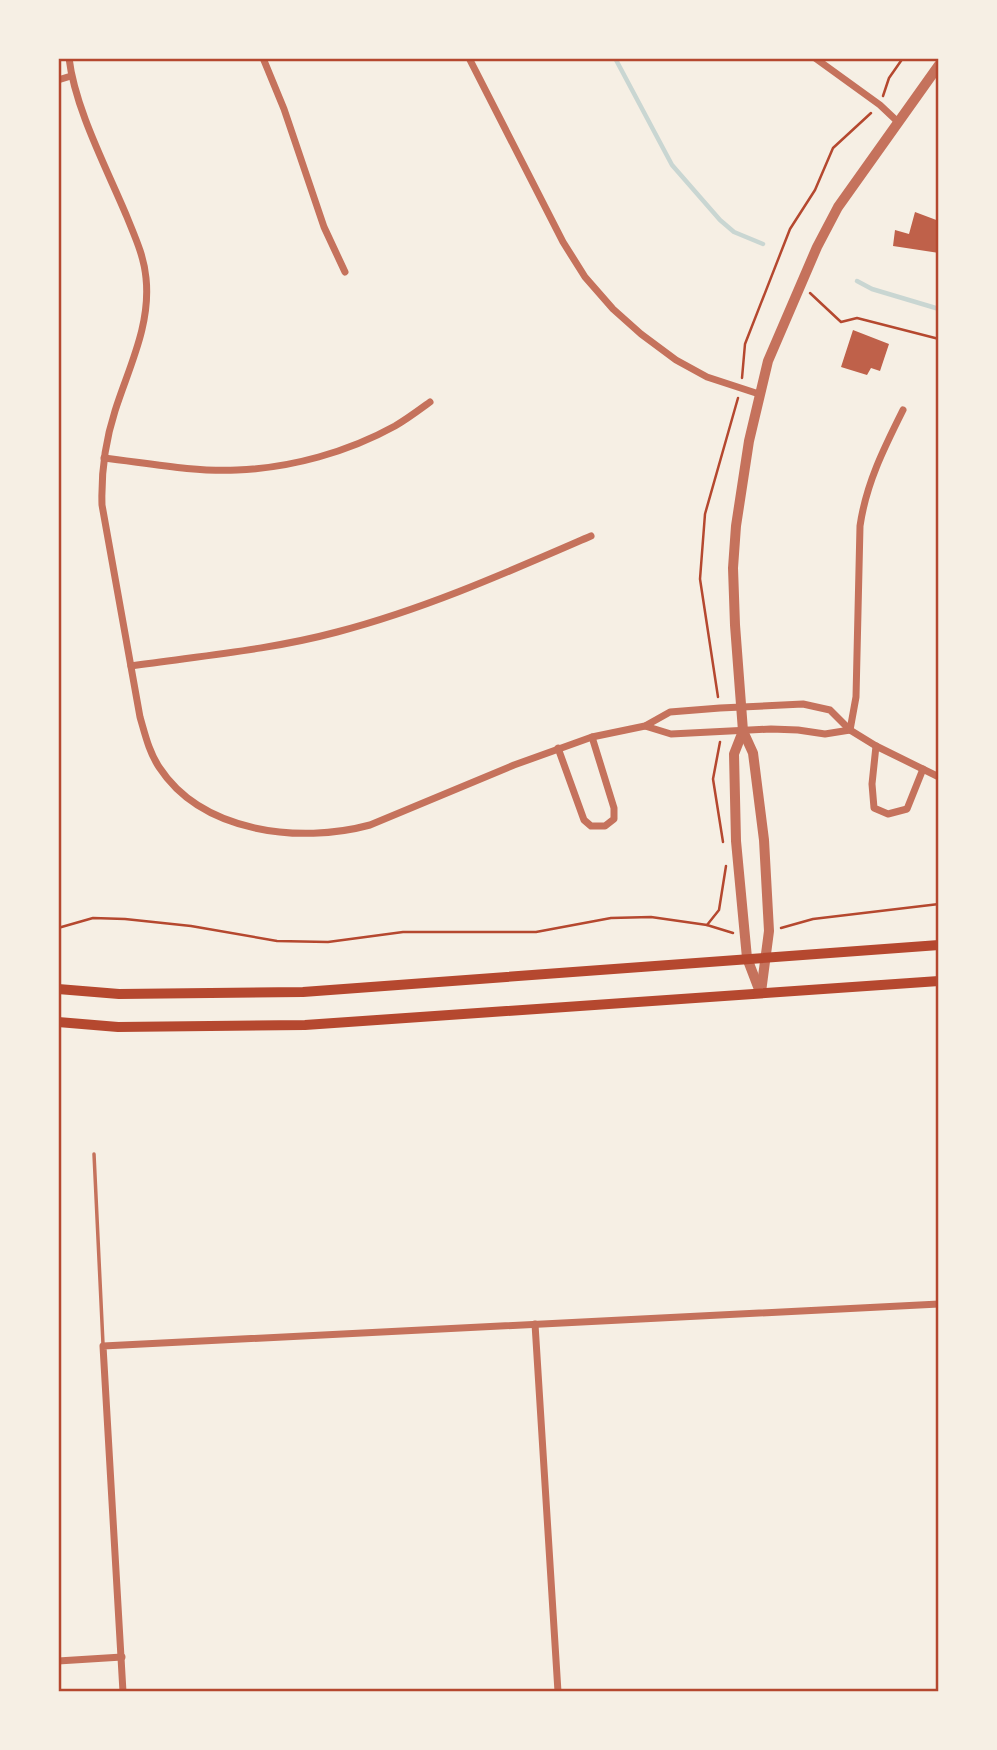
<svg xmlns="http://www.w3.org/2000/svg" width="997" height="1750" viewBox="0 0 997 1750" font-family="'Roboto Serif',serif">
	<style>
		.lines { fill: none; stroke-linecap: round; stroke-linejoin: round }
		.stream { stroke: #c9d6d2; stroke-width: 4.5 }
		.building { fill: #bf614a }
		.path { stroke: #b5482f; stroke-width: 2.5 }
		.service { stroke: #c5725c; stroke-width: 3.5 }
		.minor { stroke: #c5725c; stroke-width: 7 }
		.tertiary { stroke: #c5725c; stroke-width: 10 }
		.secondary { stroke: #b5482f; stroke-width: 10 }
		.neatline { fill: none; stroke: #b5482f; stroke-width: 2.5 }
	</style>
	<rect width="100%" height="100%" fill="#f6efe4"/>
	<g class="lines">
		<g class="stream">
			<path d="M615 58 672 165 720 220 734 232 763 244"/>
			<path d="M857 281 872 289 939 309"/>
		</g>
	</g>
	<g class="building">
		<path d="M915 212 939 221V253L893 246 895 230 909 234Z"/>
		<path d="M853 330 889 344 880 371 871 368 867 375 841 367Z"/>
	</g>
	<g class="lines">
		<g class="path">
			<path d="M883 96 889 78 903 58"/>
			<path d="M810 293 841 322 857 318 939 339"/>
			<path d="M742 378 745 344 790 229 815 190 833 148 871 113"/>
			<path d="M718 697 700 579 705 514 738 398"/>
			<path d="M720 742 713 779 723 842"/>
			<path d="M707 925 719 910 726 866"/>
			<path d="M58 928 93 918 125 919 191 926 277 941 328 942 403 932H536L611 918 651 917 707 925 733 933"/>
			<path d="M781 928 813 919 939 904"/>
		</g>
		<path class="service" d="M94 1154 103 1344"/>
		<g class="minor">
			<path d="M69 58C75 109 107 169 127 217 135 237 144 256 146 278 151 325 129 367 115 411 105 442 101 472 102 505L140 717C145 734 149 752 159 767 202 833 300 844 370 825L514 765 592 737 645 726 670 712 720 708 803 704 830 710 850 730 876 746 939 777"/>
			<path d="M263 58 284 109 324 227 345 272"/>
			<path d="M469 58 563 242 585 277 613 309 641 334 676 360 707 377 759 394"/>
			<path d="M815 58 880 105 898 122"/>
			<path d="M58 80 71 76"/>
			<path d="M104 458C147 463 193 472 237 470 291 468 348 452 395 426 407 419 419 410 430 402"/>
			<path d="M131 666C199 656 270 650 337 632 425 609 508 572 591 536"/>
			<path d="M645 726 671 734 771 729 798 730 825 734 850 730"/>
			<path d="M850 730 856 697 860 526C866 484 884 448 903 410"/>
			<path d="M876 746 872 784 874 808 888 814 907 809 923 769"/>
			<path d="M558 748 584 820 591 826H605L614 819V808L592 737"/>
			<path d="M535 1324 558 1692"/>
			<path d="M58 1661 122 1657"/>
			<path d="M123 1692 103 1346 939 1304"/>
		</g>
		<g class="tertiary">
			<path d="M743 731 734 754 736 841 747 958 760 992"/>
			<path d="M761 992 769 931 764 840 753 753 743 731 735 625 733 568 736 526 749 441 768 361 817 247 838 207 939 65"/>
		</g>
		<g class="secondary">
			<path d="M58 989 119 994 303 992 939 945"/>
			<path d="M58 1022 118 1027 305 1025 939 981"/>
		</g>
	</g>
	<rect width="997" height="1750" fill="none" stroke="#f6efe4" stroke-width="119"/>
	<rect x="60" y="60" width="877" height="1630" class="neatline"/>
</svg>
